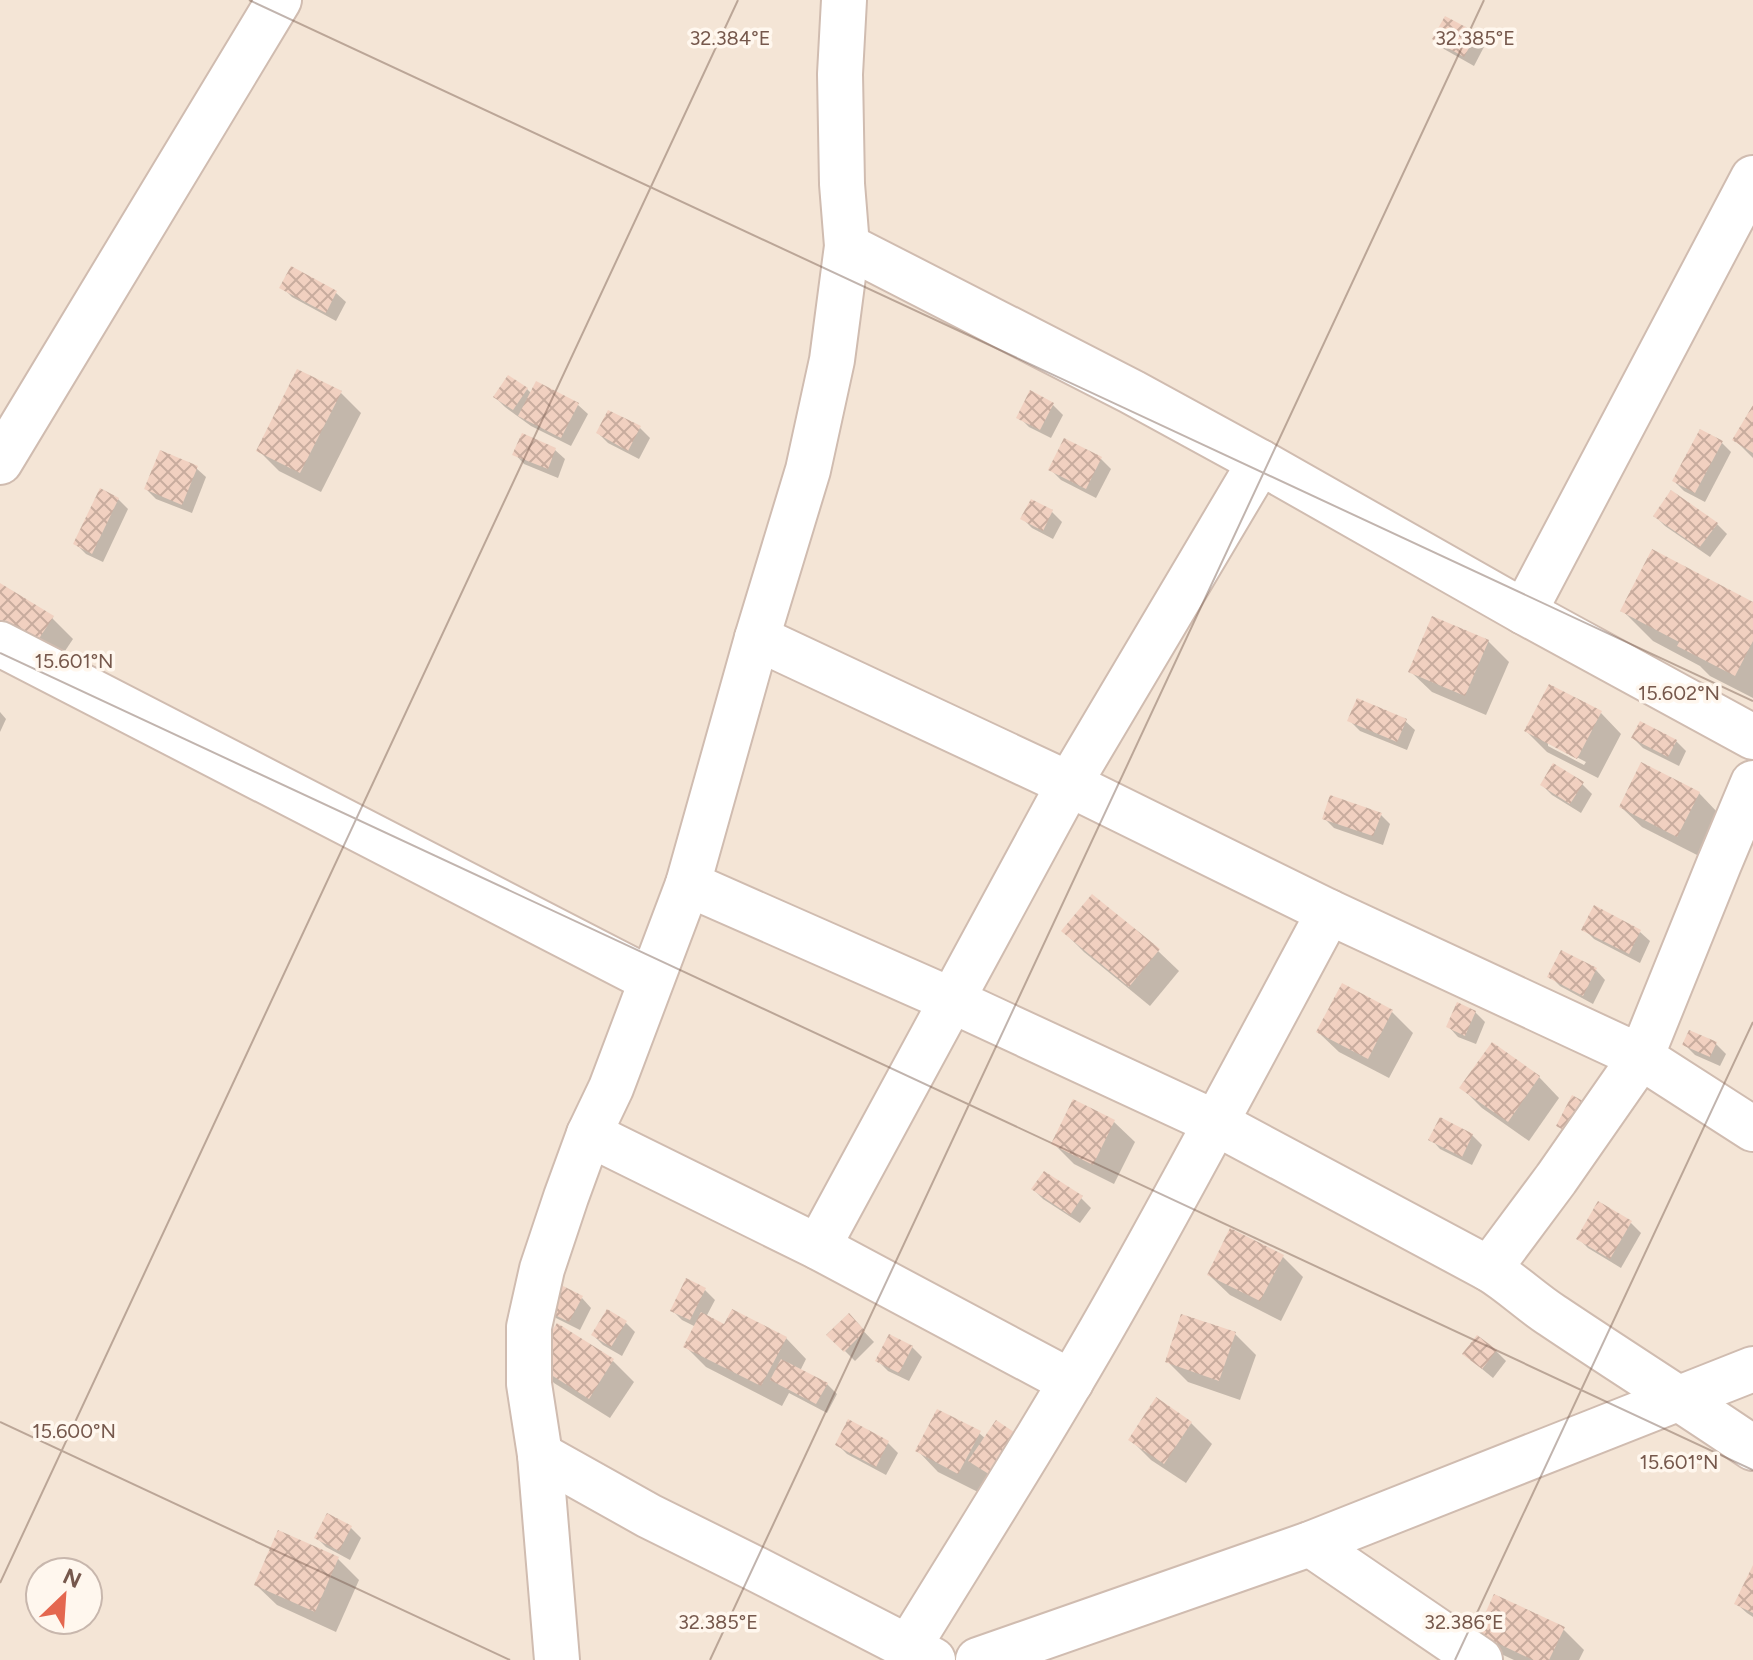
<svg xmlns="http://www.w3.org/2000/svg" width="1753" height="1660" viewBox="0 0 1753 1660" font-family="Figtree,sans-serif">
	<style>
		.residential { fill: #f4e5d6; fill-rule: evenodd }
		.shadow { fill: #0003; fill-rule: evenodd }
		.building { fill: url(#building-cross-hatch) }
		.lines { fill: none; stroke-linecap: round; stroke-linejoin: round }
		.minor-casing { stroke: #d0bcb0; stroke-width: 48 }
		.minor { stroke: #fff; stroke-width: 44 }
		.ticks { fill: none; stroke: #76584c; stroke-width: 2; stroke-opacity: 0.45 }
		.ticks-label { font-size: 20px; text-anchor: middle; fill: #76584c; stroke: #fff7ee; stroke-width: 7; stroke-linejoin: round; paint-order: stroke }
	</style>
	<defs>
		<pattern id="building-cross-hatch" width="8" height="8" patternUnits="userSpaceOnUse" patternTransform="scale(2)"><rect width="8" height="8" fill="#f1d0c0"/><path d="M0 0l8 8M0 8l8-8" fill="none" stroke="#c8ac9e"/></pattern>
	</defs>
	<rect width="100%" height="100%" fill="#fcf3e8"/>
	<path class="residential" d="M0 0H1753V1660H0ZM40 1572H88V1620H40Z"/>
	<g class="shadow">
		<path d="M1475 35 1485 45 1474 66 1444 49 1435 39Z"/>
		<path d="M282 287 336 293 346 302 336 321 292 297Z"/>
		<path d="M527 389 532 394 578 405 588 414 571 446 531 426 505 407 495 397Z"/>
		<path d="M340 392 361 413 321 492 279 471 258 450Z"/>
		<path d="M1031 393 1053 405 1063 415 1051 438 1029 427 1019 417Z"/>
		<path d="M1753 409V458L1735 440Z"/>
		<path d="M640 428 650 438 639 459 608 443 598 433Z"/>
		<path d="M1721 442 1731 452 1705 502 1684 491 1674 481Z"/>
		<path d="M555 450 565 459 558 478 524 464 515 454Z"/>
		<path d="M1101 459 1111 469 1096 498 1061 480 1051 470Z"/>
		<path d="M196 468 206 477 192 513 156 499 146 489Z"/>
		<path d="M118 499 128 509 103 562 86 554 76 544Z"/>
		<path d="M1052 512 1062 522 1053 539 1032 528 1022 518Z"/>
		<path d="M1655 516 1717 524 1727 534 1710 557 1665 526Z"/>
		<path d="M0 585 52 618 73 639 57 663 0 626Z"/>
		<path d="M1753 605V698L1710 676 1700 666 1653 641 1622 610Z"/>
		<path d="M1488 641 1509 662 1486 715 1432 692 1411 672Z"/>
		<path d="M0 712 6 719 0 732Z"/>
		<path d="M1601 713 1621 734 1598 778 1547 752 1526 731ZM1548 742 1586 762 1584 765 1548 746Z"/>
		<path d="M1350 721H1405L1415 730 1407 750 1360 731Z"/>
		<path d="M1633 738 1676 741 1686 751 1679 766 1643 748Z"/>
		<path d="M1582 784 1592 794 1581 813 1552 795 1542 785Z"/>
		<path d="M1699 793 1719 814 1699 856 1642 827 1621 807Z"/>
		<path d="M1380 814 1390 824 1383 845 1334 828 1324 818Z"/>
		<path d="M1595 908 1640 932 1650 941 1640 963 1594 939 1584 929Z"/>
		<path d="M1063 931 1158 951 1179 971 1150 1006 1084 952Z"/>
		<path d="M1596 970 1605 980 1593 1004 1560 986 1550 976Z"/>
		<path d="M1392 1012 1413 1033 1389 1078 1339 1052 1318 1032Z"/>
		<path d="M1475 1012 1485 1022 1476 1044 1458 1037 1449 1027Z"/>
		<path d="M1716 1044 1726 1054 1720 1066 1695 1055 1685 1045Z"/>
		<path d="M1539 1077 1559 1098 1529 1141 1482 1108 1462 1088Z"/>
		<path d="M1114 1122 1135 1142 1114 1184 1074 1164 1053 1143Z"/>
		<path d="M1472 1135 1482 1145 1472 1165 1440 1149 1431 1139Z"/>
		<path d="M1033 1189 1081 1198 1091 1208 1080 1223 1043 1199Z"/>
		<path d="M1598 1204 1631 1223 1641 1233 1621 1268 1588 1248 1578 1238Z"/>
		<path d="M1282 1256 1303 1277 1281 1321 1230 1295 1209 1275Z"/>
		<path d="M705 1290 715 1300 706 1317 725 1327 786 1338 806 1359 800 1371 827 1384 837 1394 827 1413 789 1393 782 1406 706 1367 685 1346 696 1327 682 1320 672 1310Z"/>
		<path d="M582 1298 591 1308 580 1330 556 1318 546 1308Z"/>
		<path d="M849 1316 874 1342 855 1361 829 1335Z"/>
		<path d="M625 1322 635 1332 622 1356 603 1345 593 1335Z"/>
		<path d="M558 1325 613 1361 634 1382 610 1418 554 1383 534 1362Z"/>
		<path d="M1235 1334 1256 1355 1240 1400 1188 1382 1167 1361Z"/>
		<path d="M912 1347 922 1357 909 1381 888 1371 878 1361Z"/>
		<path d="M1496 1351 1506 1361 1493 1378 1464 1354Z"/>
		<path d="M849 1422 888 1443 898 1453 886 1475 847 1454 837 1444Z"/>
		<path d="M1191 1423 1212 1444 1186 1483 1151 1460 1130 1439Z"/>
		<path d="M979 1433 986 1439 1032 1449 980 1493 938 1472 918 1451Z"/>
		<path d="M327 1516 351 1528 361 1538 350 1560 326 1547 316 1537Z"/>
		<path d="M279 1533 338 1559 359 1580 336 1632 277 1605 256 1585Z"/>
		<path d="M1753 1570V1617L1747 1613 1737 1604Z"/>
		<path d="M1563 1629 1584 1650 1579 1660H1514L1499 1653 1478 1632Z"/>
	</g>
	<g class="building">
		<path d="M1445 16 1477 33 1464 57 1432 39Z"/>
		<path d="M291 266 337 291 326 313 279 288Z"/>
		<path d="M297 369 342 391 300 473 256 451Z"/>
		<path d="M508 375 528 388 513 410 493 397Z"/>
		<path d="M536 381 579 403 561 438 518 416Z"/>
		<path d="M1030 390 1054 403 1040 430 1016 418Z"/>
		<path d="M1753 405V453L1732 440Z"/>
		<path d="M608 410 641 426 628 451 596 433Z"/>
		<path d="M1700 429 1723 441 1695 493 1672 481Z"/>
		<path d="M522 433 556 448 548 469 512 455Z"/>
		<path d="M1064 438 1102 457 1086 489 1048 470Z"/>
		<path d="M160 450 198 466 182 505 144 489Z"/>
		<path d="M100 488 119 498 92 554 73 544Z"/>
		<path d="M1671 490 1718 523 1699 548 1653 516Z"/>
		<path d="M1031 499 1053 510 1043 531 1020 519Z"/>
		<path d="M1652 549 1753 602V641L1735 676 1677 646 1679 642 1620 611Z"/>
		<path d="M0 583 54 616 36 643 0 621Z"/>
		<path d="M1432 616 1489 640 1465 696 1408 672Z"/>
		<path d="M1549 684 1602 711 1577 759 1524 731Z"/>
		<path d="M1357 698 1407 719 1397 742 1347 721Z"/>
		<path d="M1640 721 1677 740 1668 757 1631 738Z"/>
		<path d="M1641 762 1700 792 1677 837 1619 807Z"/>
		<path d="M1553 763 1584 782 1570 804 1540 785Z"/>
		<path d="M1330 795 1382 813 1373 836 1322 819Z"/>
		<path d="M1092 894 1160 949 1129 987 1061 931Z"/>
		<path d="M1594 905 1641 930 1629 954 1581 930Z"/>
		<path d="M1561 950 1597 968 1583 996 1547 977Z"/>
		<path d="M1342 983 1393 1010 1368 1059 1316 1032Z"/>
		<path d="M1457 1002 1476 1011 1465 1036 1446 1027Z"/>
		<path d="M1689 1030 1717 1042 1710 1057 1682 1045Z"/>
		<path d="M1492 1042 1540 1076 1508 1122 1459 1088Z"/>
		<path d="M1572 1095 1599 1110 1583 1140 1556 1126Z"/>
		<path d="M1073 1099 1115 1120 1093 1165 1051 1144Z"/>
		<path d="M1440 1117 1473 1134 1462 1157 1428 1140Z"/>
		<path d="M1044 1171 1083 1196 1070 1215 1031 1189Z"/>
		<path d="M1598 1201 1632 1221 1610 1259 1576 1239Z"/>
		<path d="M1230 1228 1284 1255 1260 1301 1207 1275Z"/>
		<path d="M686 1278 706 1288 690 1320 670 1311Z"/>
		<path d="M557 1283 583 1296 569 1322 543 1309Z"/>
		<path d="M607 1309 627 1321 611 1347 591 1335Z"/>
		<path d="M732 1309 787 1337 761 1386 683 1347 701 1312 724 1324Z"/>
		<path d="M849 1313 865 1331 844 1352 826 1335Z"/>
		<path d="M1181 1314 1236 1332 1219 1381 1165 1362Z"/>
		<path d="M557 1323 614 1359 589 1399 531 1362Z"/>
		<path d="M889 1334 913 1346 899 1373 875 1361Z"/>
		<path d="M1477 1335 1497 1350 1482 1369 1462 1354Z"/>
		<path d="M781 1359 828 1383 816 1404 770 1380Z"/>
		<path d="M1156 1397 1192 1422 1164 1464 1128 1440Z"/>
		<path d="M937 1409 981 1431 958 1474 915 1451Z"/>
		<path d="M848 1419 889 1441 876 1467 835 1445Z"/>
		<path d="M996 1420 1023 1438 995 1478 968 1461Z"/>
		<path d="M327 1513 352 1526 339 1551 314 1538Z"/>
		<path d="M278 1530 339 1557 315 1612 254 1585Z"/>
		<path d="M1753 1565V1613L1734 1604Z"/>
		<path d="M1494 1594 1565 1627 1549 1660H1533L1476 1633Z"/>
	</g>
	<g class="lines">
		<g class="minor-casing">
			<g id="minor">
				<path d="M847 246 1132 392 1260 462 1524 612 1753 737"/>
				<path d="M0 462 279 0"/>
				<path d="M1524 612 1753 178"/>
				<path d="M757 638 1069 784 1329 912 1641 1057 1719 864 1753 783"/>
				<path d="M0 644 651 980"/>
				<path d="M688 884 951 1000 1216 1123 1489 1269C1512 1283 1531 1302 1553 1316 1620 1361 1687 1403 1753 1448"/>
				<path d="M589 1134 818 1247 1071 1382"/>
				<path d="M818 1247 1069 784 1260 462"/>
				<path d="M1489 1269 1556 1179 1641 1057 1753 1129"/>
				<path d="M540 1455 649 1516 756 1569 933 1660"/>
				<path d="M1310 1544 1480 1660"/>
				<path d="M909 1646C979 1532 1051 1419 1117 1302 1190 1173 1259 1042 1329 912"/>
				<path d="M557 1660 540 1455 529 1384V1327L542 1269 566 1197 589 1134 611 1088 688 884 757 638 808 470 832 360 847 246 842 184 840 74 844 0"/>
				<path d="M978 1660 1310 1544 1753 1369"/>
			</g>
		</g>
		<use href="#minor" class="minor"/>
	</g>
	<path class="ticks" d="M249 0 1753 701M0 653 1753 1470M0 1422 510 1660M0 1583 738 0M710 1660 1484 0M1455 1660 1753 1022"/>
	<g class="ticks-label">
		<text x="730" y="45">32.384°E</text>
		<text x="1475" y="45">32.385°E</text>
		<text x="74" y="668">15.601°N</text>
		<text x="1679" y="700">15.602°N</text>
		<text x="74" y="1438">15.600°N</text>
		<text x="1679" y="1469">15.601°N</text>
		<text x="718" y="1629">32.385°E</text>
		<text x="1464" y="1629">32.386°E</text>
	</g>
	<g transform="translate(64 1596) rotate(25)"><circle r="38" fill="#fff7ee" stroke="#c8b7ad" stroke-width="2"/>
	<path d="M0-6L14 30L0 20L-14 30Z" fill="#e4674f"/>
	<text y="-12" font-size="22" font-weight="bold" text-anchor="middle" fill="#76584c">N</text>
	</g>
</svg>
